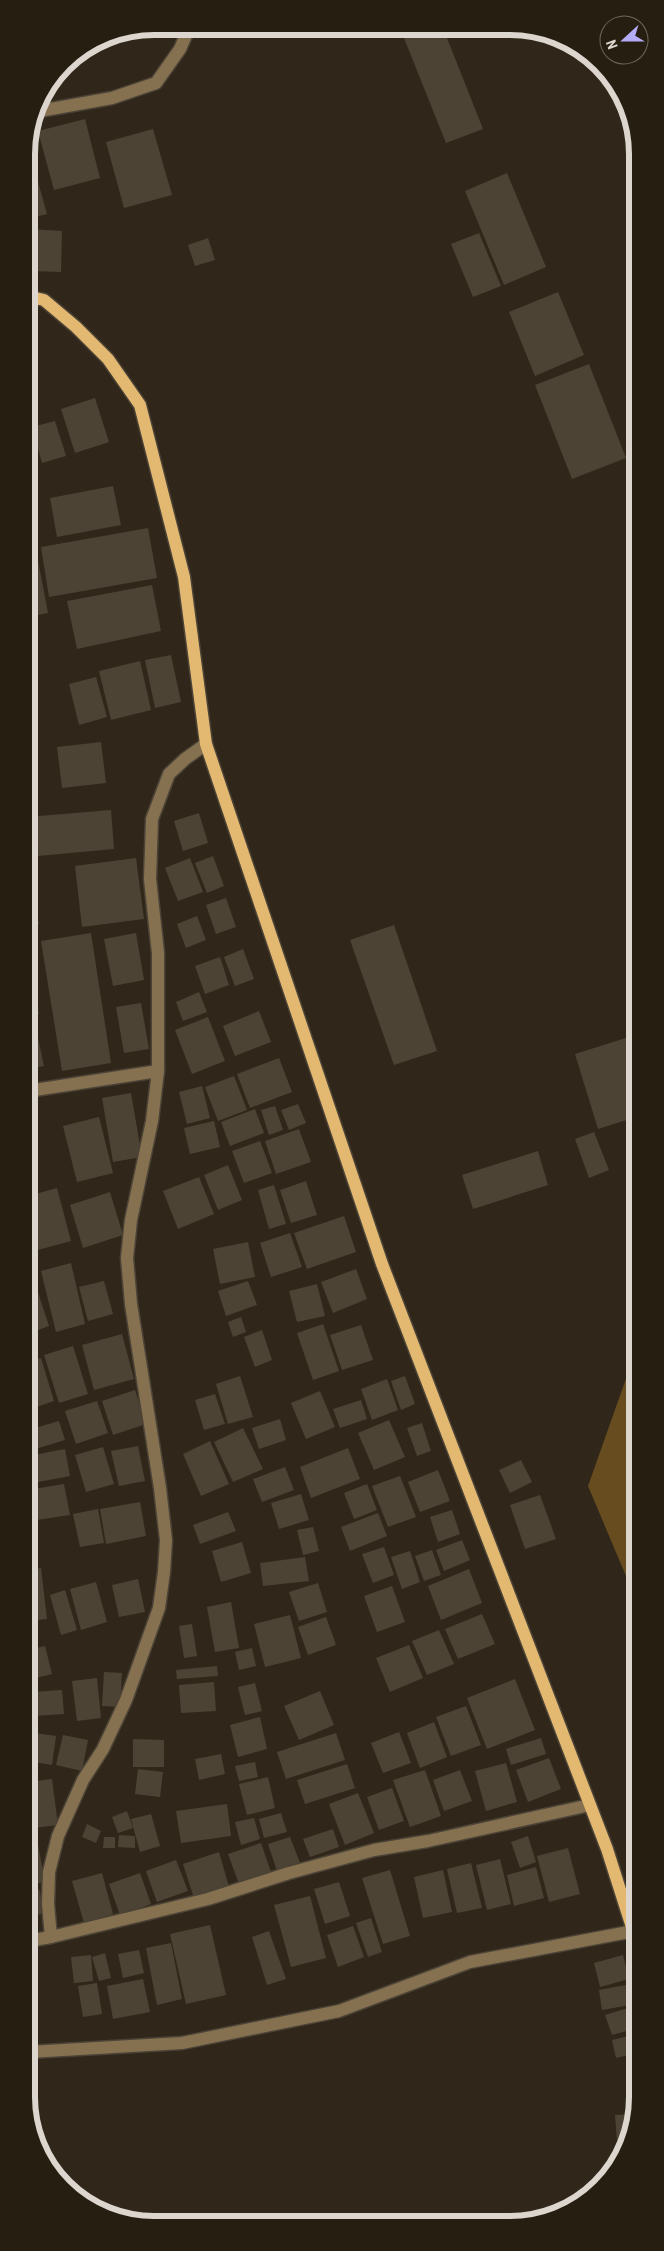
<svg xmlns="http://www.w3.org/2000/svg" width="664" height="2251" viewBox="0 0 664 2251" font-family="'Roboto Condensed',sans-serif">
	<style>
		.water { fill: #664c1e }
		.building { fill: #4c4335 }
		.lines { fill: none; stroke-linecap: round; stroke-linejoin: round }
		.minor-casing { stroke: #4c4337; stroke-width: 15 }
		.major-casing { stroke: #4c4337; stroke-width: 15 }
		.minor { stroke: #857150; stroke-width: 12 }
		.major { stroke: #e3b972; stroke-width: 12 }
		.rim { fill: none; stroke: #dcd6ce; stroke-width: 6 }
	</style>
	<rect width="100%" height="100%" fill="#30271a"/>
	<path class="water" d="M634 1356 637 1357V1602L588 1486Z"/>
	<g class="building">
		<path d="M400 28H443L483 129 446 143Z"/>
		<path d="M85 119 100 178 54 190 38 131Z"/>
		<path d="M153 129 172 195 124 208 106 142Z"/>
		<path d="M27 142 47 214 27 219Z"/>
		<path d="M507 173 546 267 504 285 465 191Z"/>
		<path d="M30 229 62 231 61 272 29 271Z"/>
		<path d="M479 233 501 286 473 297 451 244Z"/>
		<path d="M208 238 215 260 195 266 188 245Z"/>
		<path d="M558 292 584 355 535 376 509 312Z"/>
		<path d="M589 364 626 458 572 479 535 385Z"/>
		<path d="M95 398 109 442 75 453 61 409Z"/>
		<path d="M55 421 66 456 42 463 32 427Z"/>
		<path d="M27 464 34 490 27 492Z"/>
		<path d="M113 486 121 525 57 537 50 498Z"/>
		<path d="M148 528 157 578 49 597 41 547Z"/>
		<path d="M36 550 48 613 27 617V552Z"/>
		<path d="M152 585 161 631 77 649 67 601Z"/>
		<path d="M171 655 181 702 155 708 145 660Z"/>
		<path d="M140 661 151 710 111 720 99 671Z"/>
		<path d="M96 677 107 717 79 725 69 684Z"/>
		<path d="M101 742 106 783 62 788 57 747Z"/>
		<path d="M111 810 114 849 27 857V817Z"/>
		<path d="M199 813 208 843 183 851 174 821Z"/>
		<path d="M213 856 224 886 207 893 195 863Z"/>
		<path d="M136 858 144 919 82 927 75 866Z"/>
		<path d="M190 858 203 892 178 901 165 868Z"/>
		<path d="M27 877 39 924 27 927Z"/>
		<path d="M226 898 236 927 216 934 206 905Z"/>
		<path d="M197 916 206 940 186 948 177 924Z"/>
		<path d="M394 925 437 1051 394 1065 350 940Z"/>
		<path d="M91 933 111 1063 62 1071 41 941Z"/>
		<path d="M136 933 144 980 113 986 104 939Z"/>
		<path d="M27 944 35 973 27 975Z"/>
		<path d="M243 949 254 979 235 986 224 957Z"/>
		<path d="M220 957 229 985 205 994 195 966Z"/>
		<path d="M27 980H32L39 1014 27 1016Z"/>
		<path d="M199 992 207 1012 183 1021 176 1002Z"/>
		<path d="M141 1003 149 1049 124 1053 116 1007Z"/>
		<path d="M259 1011 271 1042 235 1056 223 1026Z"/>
		<path d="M208 1017 225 1061 192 1074 175 1030Z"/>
		<path d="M34 1019 44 1066 28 1069 27 1020Z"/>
		<path d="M629 1037 636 1062V1117L598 1129 575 1054Z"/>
		<path d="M279 1058 292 1092 250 1108 237 1074Z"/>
		<path d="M234 1076 247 1110 218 1121 205 1087Z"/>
		<path d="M202 1086 210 1118 187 1124 179 1092Z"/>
		<path d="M131 1093 142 1157 113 1162 102 1098Z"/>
		<path d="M298 1104 306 1123 289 1130 281 1110Z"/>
		<path d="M275 1106 283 1130 269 1135 261 1110Z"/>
		<path d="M255 1109 264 1133 230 1146 221 1122Z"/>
		<path d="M99 1117 113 1173 77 1182 63 1126Z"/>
		<path d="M214 1121 220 1147 190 1154 184 1128Z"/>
		<path d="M299 1129 311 1162 276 1174 265 1141Z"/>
		<path d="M594 1132 609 1170 589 1178 575 1139Z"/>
		<path d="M260 1141 272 1173 244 1183 232 1151Z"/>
		<path d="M28 1150 37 1185 28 1187Z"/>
		<path d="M538 1151 548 1185 473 1209 462 1175Z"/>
		<path d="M228 1165 242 1200 218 1210 204 1175Z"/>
		<path d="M199 1177 214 1214 178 1229 163 1191Z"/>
		<path d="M306 1181 317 1215 291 1223 280 1190Z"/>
		<path d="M274 1185 286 1224 269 1229 258 1190Z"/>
		<path d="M57 1188 71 1241 34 1251 28 1227V1196Z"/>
		<path d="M110 1192 123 1235 83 1248 70 1205Z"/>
		<path d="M344 1216 356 1252 307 1269 294 1233Z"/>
		<path d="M290 1233 302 1267 271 1277 260 1243Z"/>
		<path d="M248 1242 255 1277 220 1284 213 1249Z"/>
		<path d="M71 1263 85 1324 56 1332 41 1271Z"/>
		<path d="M356 1269 367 1299 333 1313 321 1282Z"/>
		<path d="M104 1281 113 1314 88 1321 79 1287Z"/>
		<path d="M248 1281 257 1305 226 1316 218 1291Z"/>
		<path d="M35 1283 49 1326 28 1334V1286Z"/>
		<path d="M317 1284 325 1316 297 1322 289 1291Z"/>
		<path d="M241 1317 246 1332 233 1337 228 1322Z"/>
		<path d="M323 1324 339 1371 313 1380 297 1333Z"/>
		<path d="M361 1325 373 1360 342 1370 330 1335Z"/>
		<path d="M262 1330 272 1360 255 1367 244 1337Z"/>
		<path d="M122 1334 134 1379 94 1390 82 1345Z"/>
		<path d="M73 1346 88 1394 59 1403 44 1355Z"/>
		<path d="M41 1358 54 1401 28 1410V1361Z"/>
		<path d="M240 1376 253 1417 228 1424 216 1384Z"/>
		<path d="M405 1376 415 1404 401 1410 391 1381Z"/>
		<path d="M387 1379 398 1410 372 1420 361 1389Z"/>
		<path d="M135 1390 146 1424 113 1435 102 1401Z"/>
		<path d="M320 1391 335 1427 306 1439 291 1403Z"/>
		<path d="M215 1394 225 1424 204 1430 195 1400Z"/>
		<path d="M361 1400 367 1419 340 1428 333 1409Z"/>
		<path d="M97 1401 108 1433 76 1444 65 1411Z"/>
		<path d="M280 1419 286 1440 259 1449 252 1428Z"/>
		<path d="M389 1420 405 1457 374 1470 358 1433Z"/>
		<path d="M59 1421 65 1440 32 1450 28 1430Z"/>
		<path d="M422 1423 431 1451 417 1456 407 1428Z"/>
		<path d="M243 1428 263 1469 233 1482 214 1442Z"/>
		<path d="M210 1441 229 1484 201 1496 183 1454Z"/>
		<path d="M138 1446 145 1481 119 1486 111 1451Z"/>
		<path d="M103 1447 114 1484 86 1492 75 1455Z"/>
		<path d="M348 1448 360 1479 311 1498 300 1467Z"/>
		<path d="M65 1449 70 1476 33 1483 28 1456Z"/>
		<path d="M521 1460 532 1482 510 1493 499 1470Z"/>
		<path d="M285 1467 294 1490 262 1502 253 1479Z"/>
		<path d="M438 1470 450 1501 420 1512 408 1482Z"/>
		<path d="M400 1476 416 1517 388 1527 372 1486Z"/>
		<path d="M64 1484 70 1515 30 1521 28 1490Z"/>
		<path d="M367 1484 377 1510 354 1519 344 1493Z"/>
		<path d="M301 1494 309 1520 279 1529 271 1503Z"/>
		<path d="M540 1495 556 1539 525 1549 510 1505Z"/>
		<path d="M140 1502 146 1536 106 1544 100 1509Z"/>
		<path d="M98 1509 104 1543 80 1547 73 1514Z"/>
		<path d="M452 1510 460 1534 438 1542 430 1517Z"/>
		<path d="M228 1512 236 1531 200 1544 193 1525Z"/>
		<path d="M378 1513 387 1536 350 1551 341 1527Z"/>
		<path d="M313 1527 319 1551 303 1555 297 1530Z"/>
		<path d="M462 1540 470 1560 444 1571 436 1550Z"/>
		<path d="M242 1542 251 1573 221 1582 212 1551Z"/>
		<path d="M384 1547 394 1575 373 1583 362 1554Z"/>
		<path d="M432 1550 441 1575 424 1581 415 1556Z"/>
		<path d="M410 1551 420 1582 402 1589 391 1557Z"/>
		<path d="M305 1557 309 1581 263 1586 260 1563Z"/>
		<path d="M41 1568 47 1619 28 1621V1570Z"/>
		<path d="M469 1569 482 1603 441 1620 428 1586Z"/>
		<path d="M138 1579 145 1612 119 1617 112 1585Z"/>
		<path d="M96 1582 107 1622 81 1630 70 1589Z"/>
		<path d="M318 1583 327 1612 299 1621 289 1592Z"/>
		<path d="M392 1586 405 1622 377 1632 364 1596Z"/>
		<path d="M65 1590 77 1630 61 1635 50 1595Z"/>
		<path d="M231 1602 239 1648 215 1652 207 1607Z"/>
		<path d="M482 1614 495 1644 458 1659 445 1629Z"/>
		<path d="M290 1615 301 1658 265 1667 254 1624Z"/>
		<path d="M326 1617 336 1645 308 1655 298 1627Z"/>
		<path d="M192 1624 197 1656 184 1658 179 1626Z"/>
		<path d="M439 1630 454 1664 427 1675 412 1641Z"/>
		<path d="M409 1645 423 1678 390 1692 376 1658Z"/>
		<path d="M45 1646 52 1674 28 1680V1650Z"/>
		<path d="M252 1648 256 1666 239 1670 235 1652Z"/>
		<path d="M217 1666 218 1676 177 1679 176 1670Z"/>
		<path d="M104 1672 122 1673 120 1707 102 1706Z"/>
		<path d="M97 1678 101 1718 77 1721 72 1681Z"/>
		<path d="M515 1679 535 1730 487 1749 467 1698Z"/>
		<path d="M214 1682 216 1711 181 1713 179 1685Z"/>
		<path d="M255 1683 262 1711 245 1715 238 1687Z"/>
		<path d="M62 1690 64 1714 34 1716 32 1692Z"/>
		<path d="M320 1691 334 1725 299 1740 284 1706Z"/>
		<path d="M466 1706 481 1745 451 1756 436 1717Z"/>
		<path d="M260 1717 267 1749 238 1757 230 1725Z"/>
		<path d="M434 1722 447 1757 420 1768 407 1733Z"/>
		<path d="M28 1732 56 1736 52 1765 28 1761Z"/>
		<path d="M399 1732 411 1763 383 1773 371 1743Z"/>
		<path d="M336 1733 345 1760 286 1779 277 1752Z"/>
		<path d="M63 1735 88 1740 82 1771 56 1765Z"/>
		<path d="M541 1738 546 1754 511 1765 506 1749Z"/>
		<path d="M133 1739 164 1740V1767H133Z"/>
		<path d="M221 1754 225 1774 199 1780 195 1759Z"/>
		<path d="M549 1758 561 1789 528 1802 516 1770Z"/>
		<path d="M255 1762 258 1777 239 1781 235 1766Z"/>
		<path d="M506 1763 517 1802 486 1811 475 1771Z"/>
		<path d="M347 1764 355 1788 305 1804 297 1780Z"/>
		<path d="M138 1769 163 1772 160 1797 135 1794Z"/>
		<path d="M425 1770 441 1816 410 1827 393 1780Z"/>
		<path d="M460 1770 472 1801 444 1811 433 1780Z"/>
		<path d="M268 1777 275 1808 247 1815 239 1784Z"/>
		<path d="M52 1779 58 1825 34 1828 28 1782Z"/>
		<path d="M392 1788 404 1821 379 1830 367 1797Z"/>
		<path d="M358 1793 374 1833 345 1845 329 1804Z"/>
		<path d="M227 1804 231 1836 181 1843 176 1811Z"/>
		<path d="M127 1811 133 1828 118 1833 112 1817Z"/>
		<path d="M281 1813 287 1832 264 1838 259 1819Z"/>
		<path d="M151 1814 160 1846 140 1852 131 1819Z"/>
		<path d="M254 1818 260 1839 241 1845 235 1822Z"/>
		<path d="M87 1824 101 1831 96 1843 82 1837Z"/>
		<path d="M333 1829 339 1847 310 1857 303 1839Z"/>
		<path d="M36 1834 45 1882 28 1885V1836Z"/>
		<path d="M119 1835 135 1836V1848L118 1847Z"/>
		<path d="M528 1836 536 1862 520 1868 511 1842Z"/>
		<path d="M104 1837H115V1848H103Z"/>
		<path d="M290 1837 300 1863 277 1871 268 1844Z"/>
		<path d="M261 1843 271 1872 239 1884 228 1854Z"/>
		<path d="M568 1848 580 1894 549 1902 537 1856Z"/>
		<path d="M219 1852 229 1887 194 1898 183 1864Z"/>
		<path d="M500 1859 511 1904 487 1910 476 1865Z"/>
		<path d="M176 1860 188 1891 157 1902 146 1871Z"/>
		<path d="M471 1863 482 1908 457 1913 447 1869Z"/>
		<path d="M536 1867 544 1898 514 1906 507 1875Z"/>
		<path d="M390 1870 410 1936 383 1944 362 1878Z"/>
		<path d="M443 1870 452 1912 423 1918 414 1877Z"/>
		<path d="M102 1873 113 1914 84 1923 72 1881Z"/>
		<path d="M140 1873 151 1904 120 1915 109 1884Z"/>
		<path d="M339 1882 350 1916 325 1924 314 1889Z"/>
		<path d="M39 1889 45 1913 28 1917V1891Z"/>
		<path d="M310 1896 326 1958 291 1967 274 1905Z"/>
		<path d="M371 1918 382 1952 368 1957 356 1923Z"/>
		<path d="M210 1925 226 1995 186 2004 170 1934Z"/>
		<path d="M353 1926 364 1957 338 1967 327 1935Z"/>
		<path d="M269 1931 286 1979 267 1985 252 1937Z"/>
		<path d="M171 1943 182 1999 157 2005 146 1948Z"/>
		<path d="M139 1950 144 1973 123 1978 118 1954Z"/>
		<path d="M105 1953 111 1978 99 1981 92 1957Z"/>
		<path d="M91 1955 93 1981 74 1983 71 1957Z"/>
		<path d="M623 1955 629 1979 600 1987 594 1963Z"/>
		<path d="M143 1979 150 2012 113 2019 107 1986Z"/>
		<path d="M97 1983 102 2014 83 2017 78 1986Z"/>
		<path d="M626 1985 630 2005 602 2010 599 1990Z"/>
		<path d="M628 2008 634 2029 612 2035 605 2015Z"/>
		<path d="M633 2035 637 2053 616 2058 612 2040Z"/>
		<path d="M636 2114 629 2141 617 2142 615 2115Z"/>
	</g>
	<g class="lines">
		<g class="minor-casing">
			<g id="minor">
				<path d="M34 112 112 98 156 83 180 49 190 26"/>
				<path d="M28 1091 158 1071"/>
				<path d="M51 1937 48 1904 49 1872 58 1836 83 1780 103 1749 126 1700 159 1608 164 1572 166 1540 160 1488 131 1304 127 1258 131 1220 152 1121 158 1071V953L150 879 152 819 169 774 185 759 206 744"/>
				<path d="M28 1941 51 1937 208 1899 289 1873 374 1850 428 1841 590 1805"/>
				<path d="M29 2052 182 2043 339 2011 470 1962 634 1931"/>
			</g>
		</g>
		<g class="major-casing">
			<path id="major" d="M27 296 44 300 76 327 108 359 140 405 184 577 206 744 382 1264 607 1849 637 1943"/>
		</g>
		<use href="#minor" class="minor"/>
		<use href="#major" class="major"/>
	</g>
	<path d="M0 0H664V2251H0ZM154 35H510A119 119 0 0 1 629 154V2097A119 119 0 0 1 510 2216H154A119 119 0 0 1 35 2097V154A119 119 0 0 1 154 35Z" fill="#261e11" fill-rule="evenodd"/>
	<path class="rim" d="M154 35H510A119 119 0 0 1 629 154V2097A119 119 0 0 1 510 2216H154A119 119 0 0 1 35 2097V154A119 119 0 0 1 154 35Z"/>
	<g transform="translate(624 40) rotate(249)"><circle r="24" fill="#261e11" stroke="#6f685d"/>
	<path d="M0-4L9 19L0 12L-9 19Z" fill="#b5acf8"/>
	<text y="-8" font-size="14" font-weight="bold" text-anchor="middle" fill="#dcd6ce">N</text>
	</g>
</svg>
